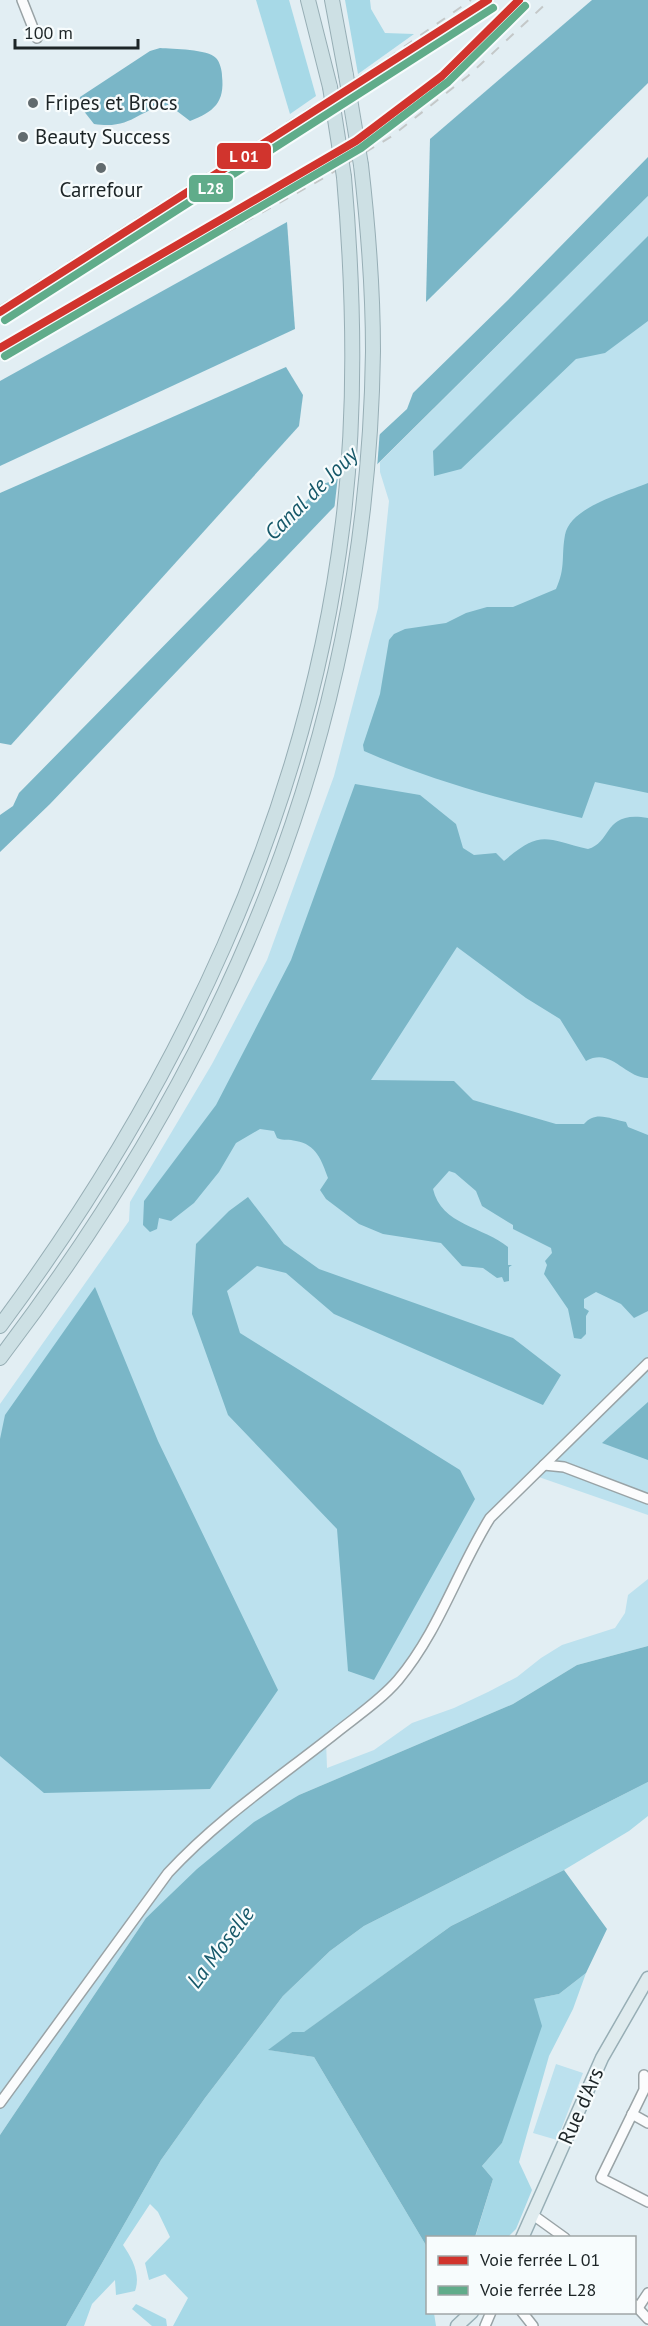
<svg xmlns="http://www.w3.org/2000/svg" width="648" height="2326" viewBox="0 0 648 2326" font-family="'PT Sans',sans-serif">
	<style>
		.green { fill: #bce1ee }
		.forest { fill: #a7d9e7 }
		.water { fill: #7ab6c7 }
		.pier { fill: #e2eef3 }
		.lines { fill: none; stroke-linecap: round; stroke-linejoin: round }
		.minor-casing { stroke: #99a3a6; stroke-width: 12 }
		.major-casing { stroke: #97aeb5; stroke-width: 15 }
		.highway-casing { stroke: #97aeb5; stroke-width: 16 }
		.minor { stroke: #fbfcfd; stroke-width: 9 }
		.major { stroke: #dfebee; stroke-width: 12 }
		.highway { stroke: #cde0e4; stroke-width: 14 }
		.rail { stroke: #c4c8c8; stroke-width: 2; stroke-dasharray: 10 10; stroke-linecap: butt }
		.highway-bridge-casing { stroke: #97aeb5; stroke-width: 16; stroke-linecap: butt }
		.highway-bridge { stroke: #cde0e4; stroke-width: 14 }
		.rail-1-casing { stroke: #f7fcfd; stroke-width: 12 }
		.rail-2-casing { stroke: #f7fcfd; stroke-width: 12 }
		.rail-1 { stroke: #d1342d; stroke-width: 8 }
		.rail-2 { stroke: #60ac8a; stroke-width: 8 }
		.poi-dot { fill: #626b6e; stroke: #f7fcfd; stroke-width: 2 }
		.labels { text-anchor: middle; stroke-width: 4.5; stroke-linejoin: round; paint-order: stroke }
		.poi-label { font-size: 21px; fill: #1d2527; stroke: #f7fcfd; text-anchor: start }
		.street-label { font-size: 21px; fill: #1d2527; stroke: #f7fcfd }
		.water-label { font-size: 22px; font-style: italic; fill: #165869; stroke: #f7fcfd }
		.line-badge { stroke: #f7fcfd; stroke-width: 2 }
		.badge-label { font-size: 16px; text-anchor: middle; font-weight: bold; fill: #fff }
	</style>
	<rect width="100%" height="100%" fill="#e2eef3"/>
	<g class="green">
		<path d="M648 196V1515L533 1475 490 1518 429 1638 397 1680 326 1740 327 1768 374 1750 412 1723 454 1708 488 1692 517 1677 541 1658 562 1645 615 1628 625 1613 628 1595 648 1579V1646L577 1665 513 1704 299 1795 214 1856 146 1918 0 2135V1404L129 1221 130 1202 212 1064 267 960 334 776 378 608 389 501 380 472V462Z"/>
		<path d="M556 2064 583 2073 557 2140 533 2133Z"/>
	</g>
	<g class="forest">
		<path d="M256 0H289L316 96 290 114Z"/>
		<path d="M345 0H370L371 9 385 33 414 34 358 74Z"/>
		<path d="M648 1782V1816L629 1831 564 1870 451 1926 303 2033 292 2032 269 2050 314 2057 427 2247 428 2312 434 2313 436 2326H173L188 2298 165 2274 149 2280 145 2263 170 2237 158 2212 150 2204 123 2245C132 2258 141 2275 135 2291L116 2295 115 2280 92 2304 84 2326H66L161 2160 205 2098 283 1996 330 1951 364 1926Z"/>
		<path d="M586 1973 573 2009 549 2056 519 2162 532 2190 516 2229 508 2237 475 2238 493 2179 482 2166 502 2143 534 1999 559 1994Z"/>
		<path d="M136 2304 166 2319 167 2326H152L132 2309Z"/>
	</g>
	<g class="water">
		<path d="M592 0H648V83L426 302 430 139Z"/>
		<path d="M160 48C173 49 208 49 216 58 220 62 222 71 222 76 225 102 214 112 190 121L169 105C137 109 133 130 94 124L79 105 80 97 150 51Z"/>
		<path d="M648 157V196L330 511 50 804 0 852V815L13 806 19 793 323 484 338 479 379 435 407 409 413 393 508 300Z"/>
		<path d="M287 222 295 329 0 466V381Z"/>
		<path d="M648 236V321L605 353 576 359 461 469 434 476 433 451Z"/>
		<path d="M286 367 303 395 299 426 11 745 0 743V493Z"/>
		<path d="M648 483V793L595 782 582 818C507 801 435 782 364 751L363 745 380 694 389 640 394 634 405 629 446 623 466 613 487 607H513L556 589C566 567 561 557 565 535 570 507 624 493 648 483Z"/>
		<path d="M355 784 420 795 456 824 463 848 474 855 496 853 504 861C541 829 545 839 588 849 613 842 603 810 648 818V1078C624 1078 612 1047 586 1061L560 1019 526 998 457 947 371 1080 454 1081 473 1100 556 1124H584C595 1110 611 1119 626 1122L628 1127 648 1135V1311L634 1318 621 1304 596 1292 584 1299V1308L589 1311 586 1316V1334L581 1339 574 1338 568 1309 544 1274 547 1265 545 1261 552 1253 551 1248 513 1229V1225L482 1206 476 1191 455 1173 449 1171 433 1189C441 1225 484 1227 508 1247V1265H512L509 1267V1281L504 1282 502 1277 497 1278 483 1268 462 1266 441 1243 383 1234 359 1224 326 1199 320 1190 328 1178C322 1161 316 1144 296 1141 289 1139 284 1141 277 1138L274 1131 260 1129 236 1143 219 1172 194 1203 171 1221 159 1218 157 1229 150 1232 143 1225 144 1201 216 1105 291 960Z"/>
		<path d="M248 1197 284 1244 319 1269 513 1338 561 1375 543 1405 334 1314 286 1273 257 1266 227 1291 240 1333 460 1470 475 1499 374 1680 348 1671 337 1529 228 1415 192 1314 196 1244 229 1211Z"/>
		<path d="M95 1287 158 1441 278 1690 210 1789 44 1793 0 1756V1439L5 1415Z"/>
		<path d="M648 1402V1460L602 1443Z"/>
		<path d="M648 1646V1782L364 1926 330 1951 283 1996 205 2098 161 2160 66 2326H0V2135L146 1918 197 1869 254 1822 299 1795 513 1704 577 1665Z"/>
		<path d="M564 1870 607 1929 586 1973 559 1994 534 1999 542 2026 502 2143 482 2166 493 2179 475 2237 428 2238 427 2247 314 2057 268 2050 292 2032H304L451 1926Z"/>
	</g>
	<path class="pier" d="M380 429 377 469 334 511 338 476Z"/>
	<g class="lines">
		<g class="minor-casing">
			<g id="minor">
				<path d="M22 0 37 38"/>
				<path d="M544 1465 564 1467 648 1499"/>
				<path d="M644 2075V2090L601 2178 648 2202"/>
				<path d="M0 2103 168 1873C217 1820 276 1780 332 1736 354 1718 380 1701 398 1680 439 1631 457 1571 490 1518L648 1363"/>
				<path d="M632 2114 648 2123"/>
				<path d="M533 2215 565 2238"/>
				<path d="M634 2304 648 2319"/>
				<path d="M638 2308 648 2293"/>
				<path d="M522 2312 533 2326"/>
				<path d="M485 2326 491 2312"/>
			</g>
		</g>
		<g class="major-casing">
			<g id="major">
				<path d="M522 2238 602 2058 648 1978"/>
				<path d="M457 2326 472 2312"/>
			</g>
		</g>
		<g class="highway-casing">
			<g id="highway">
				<path d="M308 0 330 87"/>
				<path d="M332 0 346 75"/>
				<path d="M0 1326C176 1089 307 818 343 522 357 407 354 292 344 177"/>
				<path d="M0 1358C229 1057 368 733 373 351 373 289 368 226 361 165"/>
			</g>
		</g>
		<use href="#minor" class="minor"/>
		<use href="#major" class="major"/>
		<use href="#highway" class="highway"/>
		<g class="rail">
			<path d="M0 306 391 56 471 0"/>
			<path d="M0 359 322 179 392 136 468 76 550 0"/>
		</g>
		<g class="highway-bridge-casing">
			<g id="highway-bridge">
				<path d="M346 75 361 165"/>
				<path d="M330 87 344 177"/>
			</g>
		</g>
		<use href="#highway-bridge" class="highway-bridge"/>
		<g class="rail-1-casing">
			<g id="rail-1">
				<path d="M0 312 488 0"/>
				<path d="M0 348 356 141 442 76 519 0"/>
			</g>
		</g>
		<g class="rail-2-casing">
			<g id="rail-2">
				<path d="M5 320 493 8"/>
				<path d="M5 356 361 148 448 82 525 6"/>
			</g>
		</g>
		<use href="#rail-1" class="rail-1"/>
		<use href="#rail-2" class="rail-2"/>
	</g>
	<g class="poi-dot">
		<circle cx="33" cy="103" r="6"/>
		<circle cx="23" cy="137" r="6"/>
		<circle cx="101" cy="168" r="6"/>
	</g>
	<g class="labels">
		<g class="poi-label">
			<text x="45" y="110">Fripes et Brocs</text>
			<text x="35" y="144">Beauty Success</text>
			<text x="101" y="197" text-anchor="middle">Carrefour</text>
		</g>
		<g class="street-label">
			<text transform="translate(581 2106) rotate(-66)" y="7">Rue d'Ars</text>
		</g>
		<g class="water-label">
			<text transform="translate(311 493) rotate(-45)" y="8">Canal de Jouy</text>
			<text transform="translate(220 1947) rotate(-53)" y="8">La Moselle</text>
		</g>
	</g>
	<g class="line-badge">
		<rect x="216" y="142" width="56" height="28" rx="6" fill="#d1342d"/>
		<rect x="188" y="174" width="46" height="29" rx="6" fill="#60ac8a"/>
	</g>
	<g class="badge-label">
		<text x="244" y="162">L 01</text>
		<text x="211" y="194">L28</text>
	</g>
	<rect x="426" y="2236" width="210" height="78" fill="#f7fcfd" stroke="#a0a6a7" stroke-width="1.5"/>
	<rect x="438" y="2256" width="30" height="9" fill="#d1342d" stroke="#a0a6a7" stroke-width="1.5"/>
	<text x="480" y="2266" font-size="18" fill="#1d2527">Voie ferrée L 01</text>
	<rect x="438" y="2286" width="30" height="9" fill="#60ac8a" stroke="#a0a6a7" stroke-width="1.5"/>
	<text x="480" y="2296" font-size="18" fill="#1d2527">Voie ferrée L28</text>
	<path d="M15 39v9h123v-9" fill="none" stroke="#1d2527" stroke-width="3"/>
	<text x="24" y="39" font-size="18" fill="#1d2527" stroke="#f7fcfd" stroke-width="4.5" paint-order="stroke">100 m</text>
</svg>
